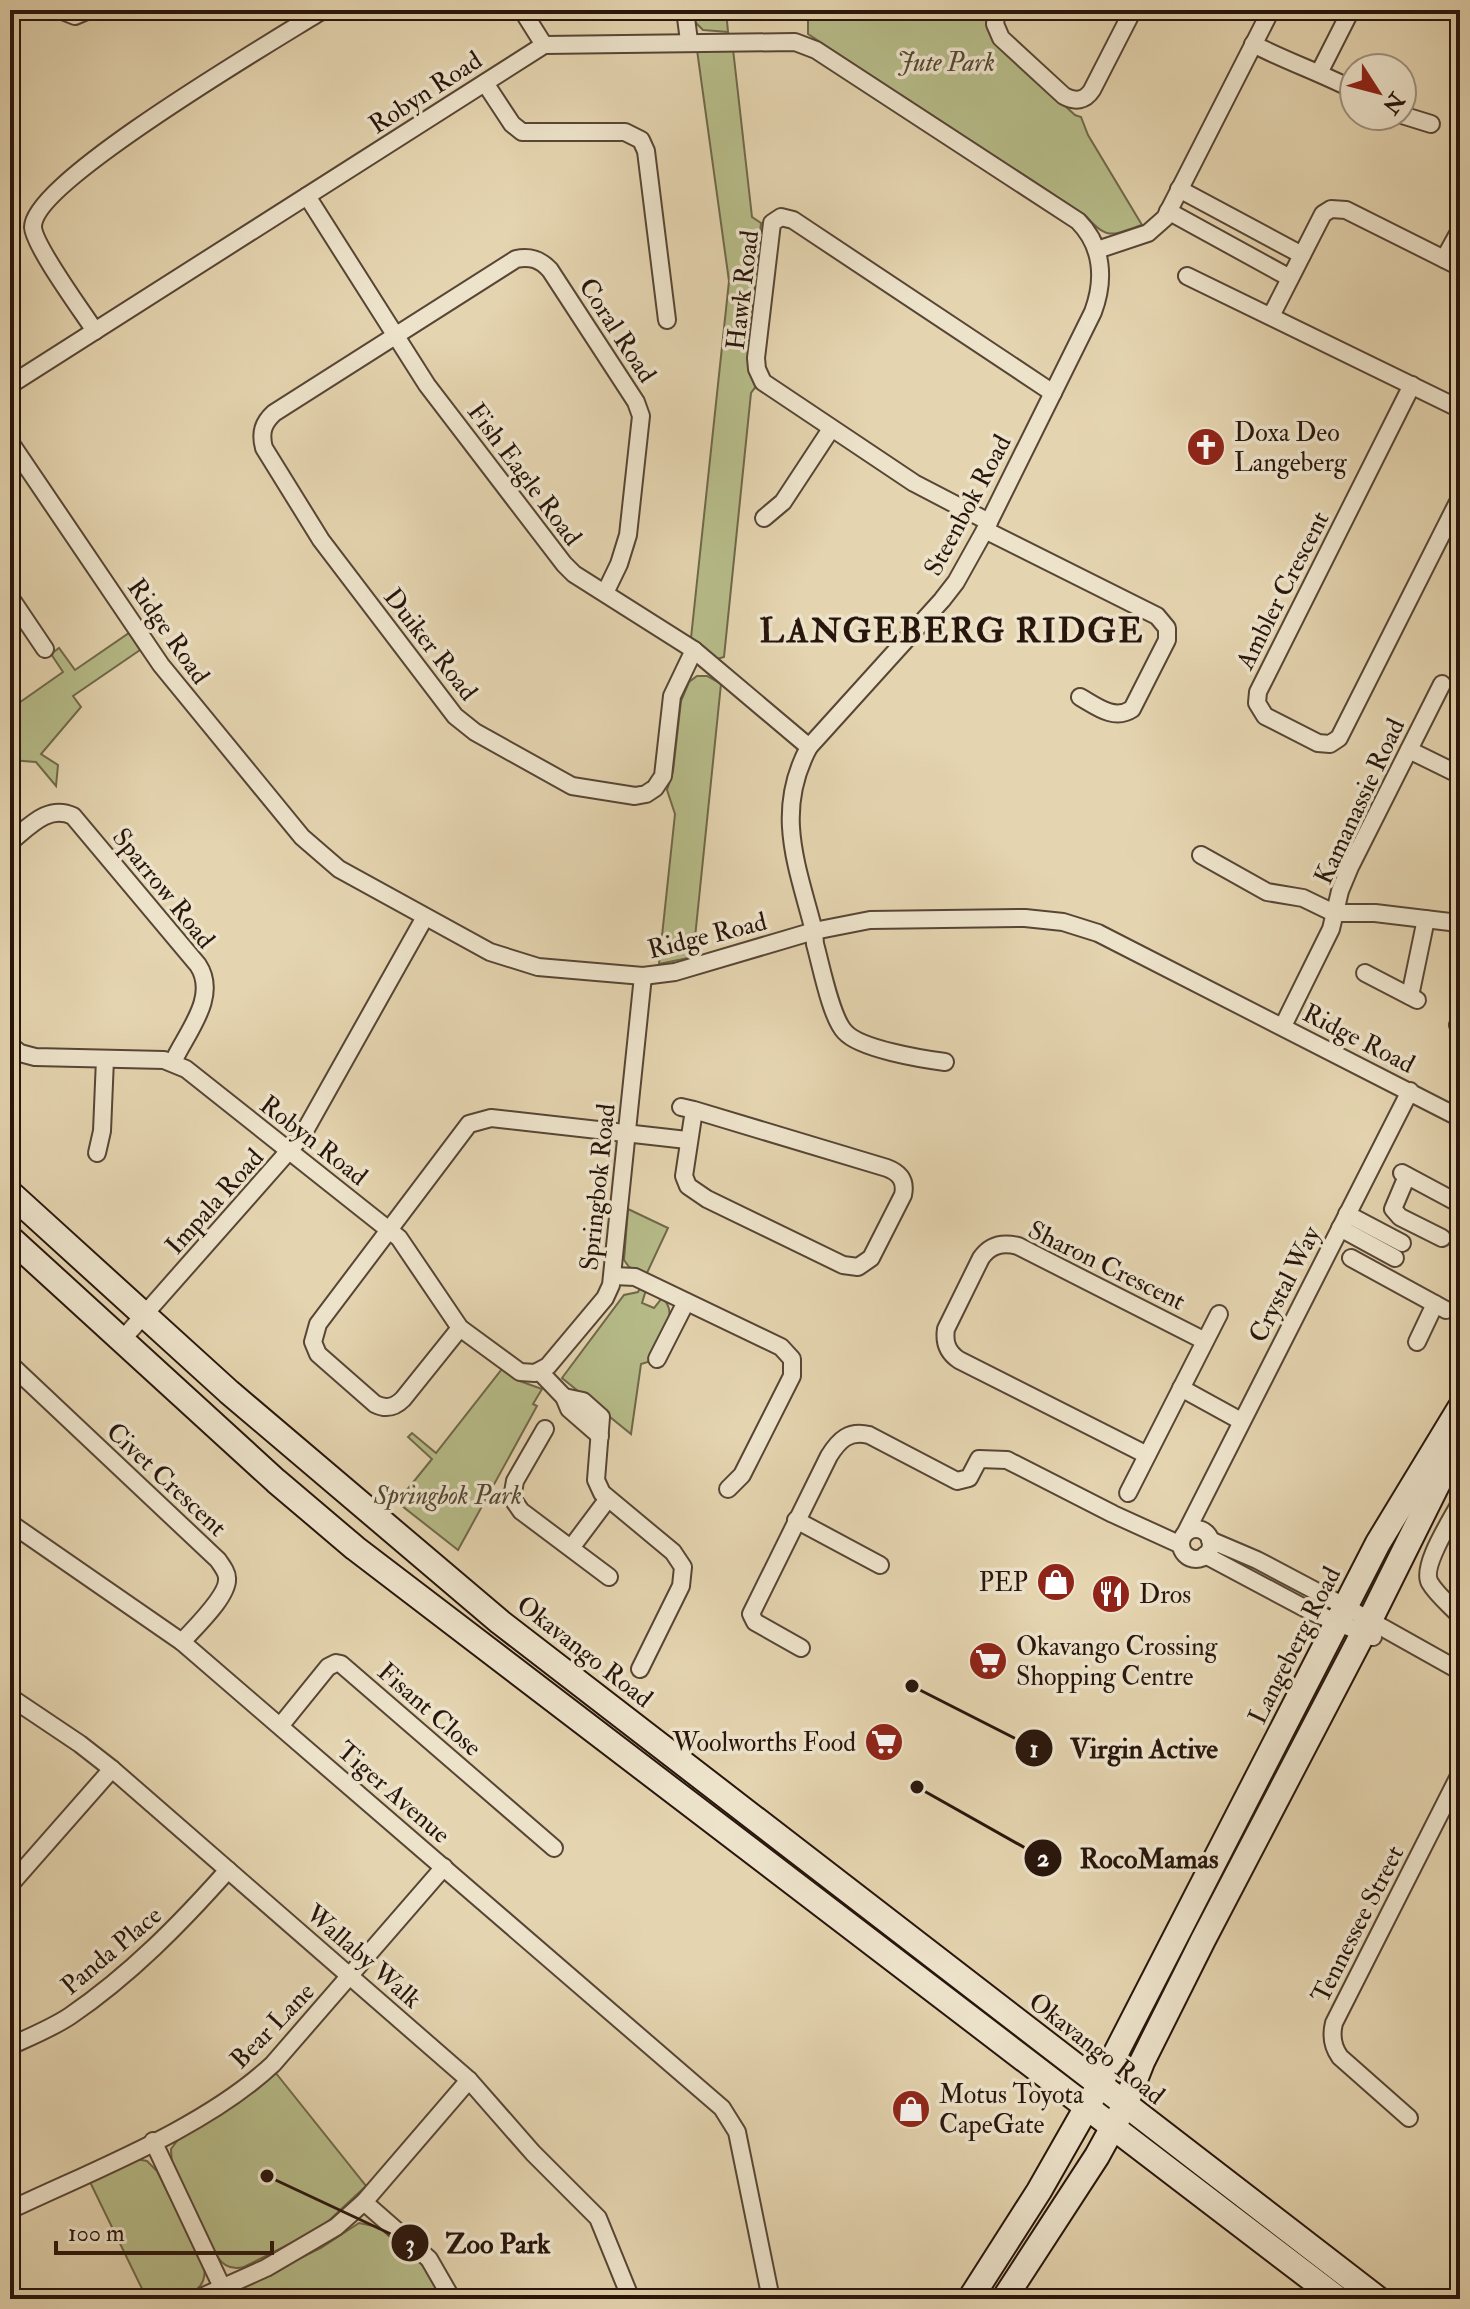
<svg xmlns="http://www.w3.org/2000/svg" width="1470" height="2309" viewBox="0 0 1470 2309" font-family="'IM FELL Double Pica',serif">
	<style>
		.green { fill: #b6bc89; stroke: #6f684a; stroke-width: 2 }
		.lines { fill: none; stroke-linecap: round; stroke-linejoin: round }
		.minor-casing { stroke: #574535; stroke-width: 20 }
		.secondary-casing { stroke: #28150c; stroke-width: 28 }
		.minor { stroke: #ede3cb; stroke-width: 16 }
		.secondary { stroke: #ede3cb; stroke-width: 24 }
		.labels { text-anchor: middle; stroke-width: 7; stroke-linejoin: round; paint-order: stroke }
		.park-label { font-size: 26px; font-style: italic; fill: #534732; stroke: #ede3cb }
		.street-label { font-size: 26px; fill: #28150c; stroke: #ede3cb }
		.poi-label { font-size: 26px; fill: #28150c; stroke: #ede3cb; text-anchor: start }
		.district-label { font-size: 34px; font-weight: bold; letter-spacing: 2px; fill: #28150c; stroke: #ede3cb }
		.leader { fill: none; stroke: #28150c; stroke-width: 3 }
		.callout-dot { fill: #28150c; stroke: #ede3cb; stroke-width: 3 }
		.mark-label { font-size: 24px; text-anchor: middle; font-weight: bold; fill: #fff }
		.callout-label { font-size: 28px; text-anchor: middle; font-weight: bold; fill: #28150c; stroke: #ede3cb; stroke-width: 7; stroke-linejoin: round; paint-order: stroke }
	</style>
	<rect width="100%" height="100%" fill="#e4d4af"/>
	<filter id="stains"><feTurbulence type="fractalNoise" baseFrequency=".0025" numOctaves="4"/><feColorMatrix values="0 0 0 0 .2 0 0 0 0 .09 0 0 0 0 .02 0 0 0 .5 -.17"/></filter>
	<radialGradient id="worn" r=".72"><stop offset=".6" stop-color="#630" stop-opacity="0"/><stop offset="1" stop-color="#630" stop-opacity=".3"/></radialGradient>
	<g class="green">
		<path d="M692 10H726L728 32 703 30 694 21Z"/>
		<path d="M808 10H986L987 28 993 40 1075 115 1081 117 1088 135 1142 225C1112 235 1107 241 1085 215L808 34Z"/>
		<path d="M733 49 752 217 761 223 749 352 757 385 751 393 724 657 717 659 691 638 729 281 697 50Z"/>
		<path d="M129 633 140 650 73 696 81 707 41 754 58 765 56 786 36 762 10 760 16 705 63 672 51 654 59 648 75 670Z"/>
		<path d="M697 676H707L721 684 693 957 659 964 675 814 667 790 673 771 681 701 689 682Z"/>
		<path d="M628 1209 668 1228 646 1275 629 1267 624 1260Z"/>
		<path d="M640 1288 646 1290 642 1303 654 1308 662 1298C682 1314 657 1345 648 1362L641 1364 631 1434 562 1378 624 1295 638 1292Z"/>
		<path d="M502 1369 517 1380 542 1389 533 1404 537 1406 458 1550 397 1502 432 1459 408 1437 412 1433 436 1453Z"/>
		<path d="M275 2072 366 2186 321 2228 244 2267C232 2270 223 2266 217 2256L172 2166 171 2149 180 2137 231 2107Z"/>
		<path d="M136 2159 147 2161 157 2171 204 2265C210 2299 171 2299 147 2299L89 2180Z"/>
		<path d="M359 2223 383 2228 429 2271 443 2299H217L321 2248Z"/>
	</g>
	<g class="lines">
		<g class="minor-casing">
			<g id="minor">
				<path d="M60 10 75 16 89 10"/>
				<path d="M522 10 544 45"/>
				<path d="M685 10 689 41"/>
				<path d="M997 10 995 24 1001 38 1064 96C1075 102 1085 101 1092 90L1133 10"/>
				<path d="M1253 44C1286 61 1321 73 1354 90"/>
				<path d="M1319 73 1351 10"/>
				<path d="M485 83 512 124 522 132H625L641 140 646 151 667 320"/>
				<path d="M1402 115 1431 124"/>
				<path d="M1179 189 1302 255"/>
				<path d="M307 196 427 385 564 564 574 574 694 650 809 747"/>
				<path d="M1168 211 1290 278"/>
				<path d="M1097 250 1148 233 1165 218 1271 10"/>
				<path d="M1444 259 1460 230"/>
				<path d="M1187 276 1460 409"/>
				<path d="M1271 316 1323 214 1331 209 1346 210 1460 267"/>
				<path d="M95 331C82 311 34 246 33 227 33 181 277 39 323 10"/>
				<path d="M10 385 544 45 795 42 816 50 1078 221C1103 246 1105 280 1093 312L985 530 956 582 942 600 809 747C774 812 797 865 814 931L815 944C821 965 831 1018 845 1032 860 1049 922 1059 945 1062"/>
				<path d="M1412 385 1258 692 1257 703 1265 716 1318 743 1330 744 1339 738 1460 498"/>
				<path d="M10 442 161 665 302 837 339 869 490 952 538 967 643 976 675 972 814 931 870 920 1025 918 1063 922 1098 933 1460 1118"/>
				<path d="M764 518 783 502 831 429"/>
				<path d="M989 522 914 483 763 382 757 369 756 358 772 223 781 217 793 220 1053 393"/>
				<path d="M985 530 1157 616 1167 628V640L1132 709C1114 721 1096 706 1080 697"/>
				<path d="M605 593 619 564 628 535 641 416 636 402 550 270C540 259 530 256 516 259L274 413C263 423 260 433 264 448L321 540 455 716 475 732 572 786 635 796 646 794 655 788 663 776 672 696 694 650"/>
				<path d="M10 597 45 649"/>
				<path d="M1409 750 1460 775"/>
				<path d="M10 842C29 827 48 804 73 816L198 965C219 997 186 1033 173 1062"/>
				<path d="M1201 855 1267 892 1303 898 1334 913H1375L1450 922 1460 926"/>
				<path d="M1365 973 1417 1000"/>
				<path d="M1410 996 1426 919"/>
				<path d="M1458 1025 1460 1026"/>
				<path d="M1283 1026 1331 929 1340 891 1350 867 1442 684"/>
				<path d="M10 1045 20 1053 35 1057 164 1060 186 1069 399 1238 460 1328 520 1372 535 1373 548 1366 605 1298 611 1285 643 976"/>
				<path d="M681 1107 694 1110 887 1168C900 1173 906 1181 903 1195L871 1258 858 1267 843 1265 707 1199 688 1186 684 1176 694 1110"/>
				<path d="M97 1153 102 1131 105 1059"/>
				<path d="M1402 1173 1458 1203"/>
				<path d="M1407 1176 1393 1209 1400 1217 1442 1238"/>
				<path d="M1347 1214 1402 1243"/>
				<path d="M1340 1228 1395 1258"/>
				<path d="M1351 1258 1446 1310"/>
				<path d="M614 1276 635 1277 781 1347 792 1359V1376L742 1475 728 1489"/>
				<path d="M460 1328 403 1399C394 1408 385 1409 375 1404L318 1354 313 1342 318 1324 469 1124 491 1118 687 1140"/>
				<path d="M121 1341 302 1136 425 917"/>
				<path d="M1417 1342 1435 1304"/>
				<path d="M657 1359 686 1302"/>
				<path d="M10 1364 218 1560C222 1566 227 1572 227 1578 229 1596 194 1628 182 1642"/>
				<path d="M540 1372 564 1397 569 1409 600 1436"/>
				<path d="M1181 1388 1241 1421"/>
				<path d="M564 1397 583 1401 601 1417 596 1480 602 1493 673 1552 683 1567 681 1586 640 1669"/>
				<path d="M545 1429 515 1481 512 1498 521 1511 609 1577"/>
				<path d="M1147 1455 959 1360C947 1352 944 1342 946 1329L981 1258C990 1245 1002 1242 1018 1246L1205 1341"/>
				<path d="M1128 1493 1219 1314"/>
				<path d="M1460 1503C1452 1519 1420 1567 1430 1583 1437 1595 1451 1606 1460 1616"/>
				<path d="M796 1520 880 1565"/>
				<path d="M10 1523 182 1642 722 2108 737 2132 771 2299"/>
				<circle cx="1196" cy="1544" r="15"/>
				<path d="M1186 1532 1410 1091"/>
				<path d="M1210 1540 1257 1560 1346 1607 1460 1671"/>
				<path d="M571 1548 607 1500"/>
				<path d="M1205 1555 1310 1611 1373 1637"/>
				<path d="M801 1648 755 1622 751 1614 829 1456C839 1440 849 1430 869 1435L957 1481 969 1478 979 1459 1007 1460 1113 1514 1181 1545"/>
				<path d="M10 1697 80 1744 112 1769 469 2080 533 2153 598 2218 631 2299"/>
				<path d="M281 1725 328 1667 336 1663 341 1664 554 1848"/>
				<path d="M10 1885 112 1769"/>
				<path d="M10 2046C30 2037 52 2028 70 2016 130 1975 180 1924 228 1870"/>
				<path d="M1409 2118 1340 2057C1332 2046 1331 2035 1334 2023L1460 1774"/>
				<path d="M153 2141 222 2287"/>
				<path d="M364 2202 429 2259 452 2299"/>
				<path d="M10 2210C94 2170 205 2128 273 2064L444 1867"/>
				<path d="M197 2299 266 2268 336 2227 364 2202 469 2080"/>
			</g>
		</g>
		<g class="secondary-casing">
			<g id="secondary">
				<path d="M10 1193 229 1392 500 1622 1378 2299"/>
				<path d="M10 1238 276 1481 355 1548 1338 2299"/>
				<path d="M970 2299 1039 2191 1100 2084 1378 1543 1460 1408"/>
				<path d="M1004 2299 1097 2156 1125 2105 1142 2062 1203 1940 1369 1622 1460 1439"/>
			</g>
		</g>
		<use href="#minor" class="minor"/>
		<use href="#secondary" class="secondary"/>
	</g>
	<defs>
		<g id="church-disc" transform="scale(2)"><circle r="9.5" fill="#8f2418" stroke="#ede3cb"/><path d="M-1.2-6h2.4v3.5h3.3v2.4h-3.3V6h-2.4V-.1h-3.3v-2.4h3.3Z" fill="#fff"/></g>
		<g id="shop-disc" transform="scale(2)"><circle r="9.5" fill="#8f2418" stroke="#ede3cb"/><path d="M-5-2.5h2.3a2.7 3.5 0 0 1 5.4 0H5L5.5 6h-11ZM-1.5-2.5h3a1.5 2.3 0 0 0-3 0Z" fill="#fff"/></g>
		<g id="restaurant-disc" transform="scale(2)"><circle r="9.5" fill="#8f2418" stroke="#ede3cb"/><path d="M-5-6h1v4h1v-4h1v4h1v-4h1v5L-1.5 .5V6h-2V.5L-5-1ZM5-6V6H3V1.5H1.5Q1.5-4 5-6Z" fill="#fff"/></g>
		<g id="supermarket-disc" transform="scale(2)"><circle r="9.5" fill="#8f2418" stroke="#ede3cb"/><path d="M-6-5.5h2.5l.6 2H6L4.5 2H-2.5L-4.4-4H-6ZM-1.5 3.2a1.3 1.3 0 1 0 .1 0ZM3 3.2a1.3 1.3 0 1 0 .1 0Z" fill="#fff"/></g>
	</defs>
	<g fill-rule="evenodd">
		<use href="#church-disc" x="1206" y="447"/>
		<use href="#shop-disc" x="1056" y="1582"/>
		<use href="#restaurant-disc" x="1111" y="1594"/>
		<use href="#supermarket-disc" x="988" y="1661"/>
		<use href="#supermarket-disc" x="884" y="1742"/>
		<use href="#shop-disc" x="911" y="2109"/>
	</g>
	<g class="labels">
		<g class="park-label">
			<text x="946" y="71">Jute Park</text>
			<text x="448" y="1504">Springbok Park</text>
		</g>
		<g class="street-label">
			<text transform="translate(425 92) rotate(-33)" y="9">Robyn Road</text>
			<text transform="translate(742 290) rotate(-83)" y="9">Hawk Road</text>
			<text transform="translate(618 330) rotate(57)" y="9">Coral Road</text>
			<text transform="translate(525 474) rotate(53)" y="9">Fish Eagle Road</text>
			<text transform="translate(967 505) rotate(-62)" y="9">Steenbok Road</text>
			<text transform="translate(1282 590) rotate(-63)" y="9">Ambler Crescent</text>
			<text transform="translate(169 631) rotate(55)" y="9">Ridge Road</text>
			<text transform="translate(431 644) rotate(52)" y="9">Duiker Road</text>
			<text transform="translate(1359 801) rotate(-65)" y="9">Kamanassie Road</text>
			<text transform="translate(164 888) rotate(51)" y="9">Sparrow Road</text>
			<text transform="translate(707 935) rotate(-14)" y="9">Ridge Road</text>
			<text transform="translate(1359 1038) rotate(27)" y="9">Ridge Road</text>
			<text transform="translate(314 1140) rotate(38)" y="9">Robyn Road</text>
			<text transform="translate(597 1187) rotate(-84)" y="9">Springbok Road</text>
			<text transform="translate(214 1201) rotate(-48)" y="9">Impala Road</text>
			<text transform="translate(1107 1265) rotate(26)" y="9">Sharon Crescent</text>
			<text transform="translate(1284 1284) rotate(-63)" y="9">Crystal Way</text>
			<text transform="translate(167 1479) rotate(43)" y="9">Civet Crescent</text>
			<text transform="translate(1294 1645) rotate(-63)" y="9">Langeberg Road</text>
			<text transform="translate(585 1651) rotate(38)" y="9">Okavango Road</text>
			<text transform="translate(430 1709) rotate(41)" y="9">Fisant Close</text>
			<text transform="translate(394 1792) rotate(41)" y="9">Tiger Avenue</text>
			<text transform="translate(1357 1924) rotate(-63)" y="9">Tennessee Street</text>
			<text transform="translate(111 1950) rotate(-40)" y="9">Panda Place</text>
			<text transform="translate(364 1956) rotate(41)" y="9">Wallaby Walk</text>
			<text transform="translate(272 2025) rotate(-46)" y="9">Bear Lane</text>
			<text transform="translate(1097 2048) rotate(38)" y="9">Okavango Road</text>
		</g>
		<g class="poi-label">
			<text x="1234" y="441">Doxa Deo<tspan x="1234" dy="30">Langeberg</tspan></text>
			<text x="1028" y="1591" text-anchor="end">PEP</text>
			<text x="1139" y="1603">Dros</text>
			<text x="1016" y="1655">Okavango Crossing<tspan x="1016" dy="30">Shopping Centre</tspan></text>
			<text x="856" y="1751" text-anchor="end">Woolworths Food</text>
			<text x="939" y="2103">Motus Toyota<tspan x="939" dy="30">CapeGate</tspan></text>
		</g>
		<g class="district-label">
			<text x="952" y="642">LANGEBERG RIDGE</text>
		</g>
	</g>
	<path class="leader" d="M912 1686L1034 1748M917 1787L1043 1858M267 2176L410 2243"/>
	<g class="callout-dot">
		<circle cx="912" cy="1686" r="8"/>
		<circle cx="917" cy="1787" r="8"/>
		<circle cx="267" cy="2176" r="8"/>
		<circle cx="1034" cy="1748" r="20"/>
		<circle cx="1043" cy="1858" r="20"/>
		<circle cx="410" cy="2243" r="20"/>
	</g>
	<g class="mark-label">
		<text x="1034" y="1757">1</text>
		<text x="1043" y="1866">2</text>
		<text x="410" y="2252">3</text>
	</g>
	<g class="callout-label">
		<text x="1144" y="1758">Virgin Active</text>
		<text x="1149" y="1868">RocoMamas</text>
		<text x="498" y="2253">Zoo Park</text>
	</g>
	<rect width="1470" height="2309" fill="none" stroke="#e4d4af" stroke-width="40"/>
	<rect x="12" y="12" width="1446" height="2285" fill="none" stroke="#28150c" stroke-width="4"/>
	<rect x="20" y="20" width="1430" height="2269" fill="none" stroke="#28150c" stroke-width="2"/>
	<g transform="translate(1378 92) rotate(126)"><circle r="38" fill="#ede3cb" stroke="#9e917f" stroke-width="2"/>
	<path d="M0-6L14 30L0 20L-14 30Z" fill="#8f2418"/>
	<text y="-12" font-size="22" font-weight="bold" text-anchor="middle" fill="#28150c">N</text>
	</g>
	<path d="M56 2241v12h216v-12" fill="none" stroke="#28150c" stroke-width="4"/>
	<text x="68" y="2241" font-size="24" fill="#28150c" stroke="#ede3cb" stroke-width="6" paint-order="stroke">100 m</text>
	<rect width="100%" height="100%" filter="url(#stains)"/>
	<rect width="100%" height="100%" fill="url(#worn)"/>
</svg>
